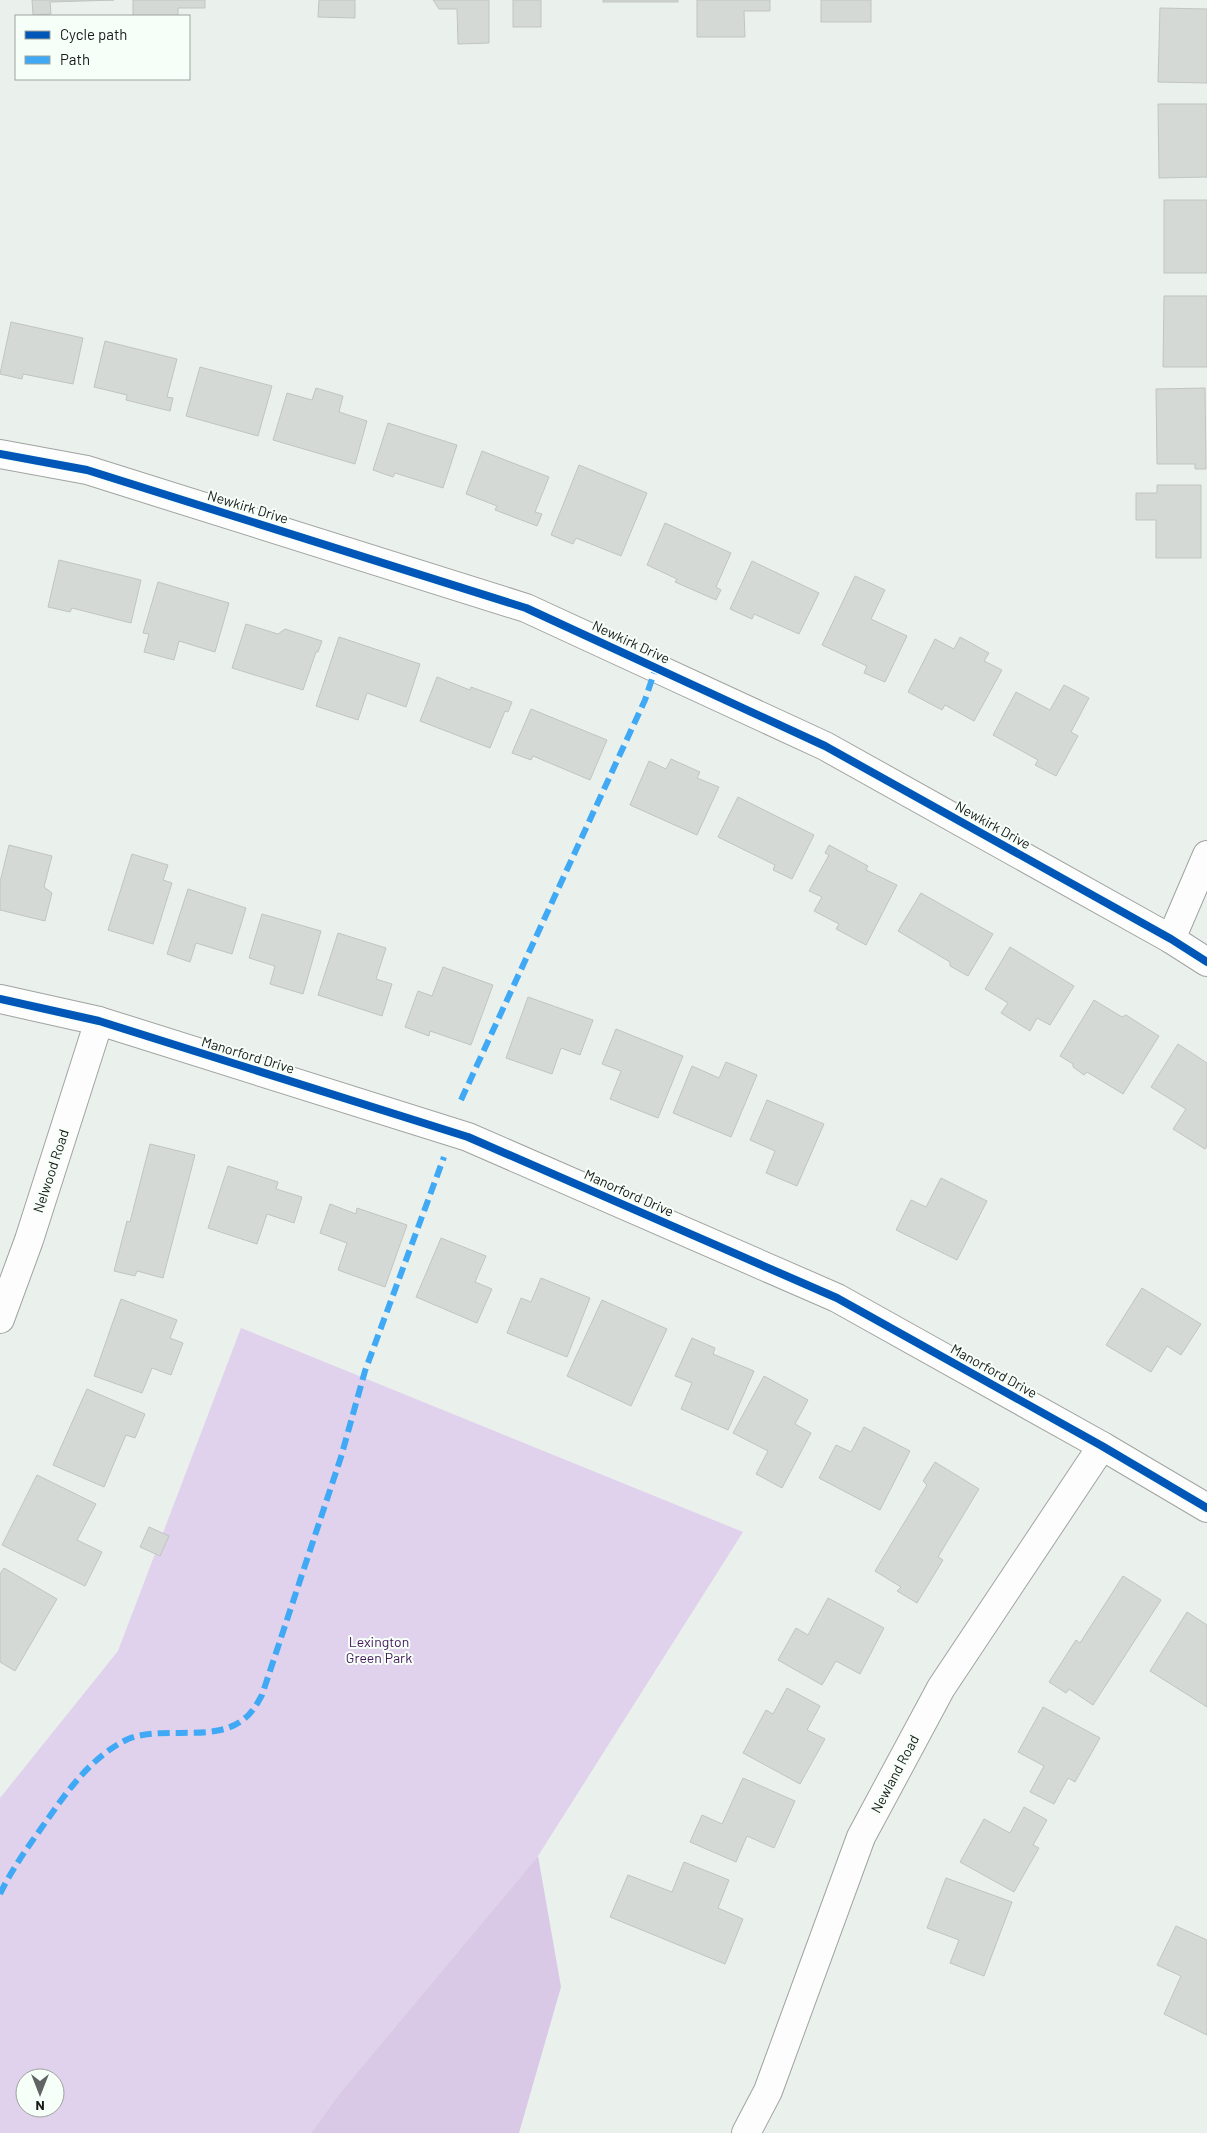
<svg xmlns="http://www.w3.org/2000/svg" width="1207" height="2133" viewBox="0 0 1207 2133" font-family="Barlow,sans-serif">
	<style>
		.green { fill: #e0d1ec; fill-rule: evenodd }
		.forest { fill: #dac8e7 }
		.building { fill: #d4d9d6; stroke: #c1c5c2 }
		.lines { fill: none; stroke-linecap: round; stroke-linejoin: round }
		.minor-casing { stroke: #a0a4a1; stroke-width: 30 }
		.minor { stroke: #fcfdfc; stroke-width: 28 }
		.quiet { stroke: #3fa9f5; stroke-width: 6; stroke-dasharray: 12 6; stroke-linecap: butt }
		.cycleway-casing { stroke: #f7fff9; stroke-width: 11 }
		.cycleway { stroke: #0057b8; stroke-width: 8 }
		.labels { text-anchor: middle; stroke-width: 4; stroke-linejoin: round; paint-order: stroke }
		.street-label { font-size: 14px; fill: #161917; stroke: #f7fff9 }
		.park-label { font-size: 14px; fill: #44155b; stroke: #f7fff9 }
	</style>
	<rect width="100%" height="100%" fill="#eaf0ec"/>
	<path class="green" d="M241 1328 743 1532 538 1856 339 2094 311 2133H0V1798L118 1651ZM25 2078H55V2108H25Z"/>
	<path class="forest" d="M538 1856 561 1987 519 2133H311L339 2094Z"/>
	<g class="building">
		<path d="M32 0H114L50 2 51 14 33 15Z"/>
		<path d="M133 0H205V8H178V16H133Z"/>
		<path d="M319 0H355V18L318 17Z"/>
		<path d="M433 0H489V43L458 44 457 9H439Z"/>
		<rect x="513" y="0" width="28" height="27"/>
		<rect x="603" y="0" width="75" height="2"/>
		<path d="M697 0H770V11H744L745 37H697Z"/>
		<rect x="821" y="0" width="50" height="22"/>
		<path d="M1160 8 1207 9V83L1158 82Z"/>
		<path d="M1158 104H1207V177L1159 178Z"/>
		<rect x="1164" y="200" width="43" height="73"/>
		<path d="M1164 296H1207V367H1163Z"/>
		<path d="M11 322 83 338 73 384 23 374 22 379 0 374Z"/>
		<path d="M105 341 177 359 167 397 173 398 170 411 126 400 127 395 94 387Z"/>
		<path d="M200 367 272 386 258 436 186 416Z"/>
		<path d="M316 388 343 396 339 412 367 421 355 464 273 440 287 393 312 400Z"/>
		<path d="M1205 388 1206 469H1195V464H1157L1156 389Z"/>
		<path d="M388 423 457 445 443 488 395 473 393 477 373 470Z"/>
		<path d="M482 451 549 477 535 512 542 514 537 526 495 510 497 506 466 494Z"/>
		<path d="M579 465 647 493 621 556 576 538 573 544 551 535Z"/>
		<path d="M1157 485H1201V558H1156V520H1136V493H1157Z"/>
		<path d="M665 523 731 553 716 587 721 590 716 600 675 582 677 579 647 565Z"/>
		<path d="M59 560 141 580 131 623 72 608 70 612 48 607Z"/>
		<path d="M752 561 819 593 799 634 754 614 752 619 730 609Z"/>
		<path d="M855 576 885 590 871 619 907 636 885 682 864 673 867 666 822 645Z"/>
		<path d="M158 582 229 603 215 652 179 641 174 660 144 652 149 634 143 633Z"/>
		<path d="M246 624 278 634 285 629 322 641 318 652H316L303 690 232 668Z"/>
		<path d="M339 637 420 664 406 707 367 693 358 720 316 706Z"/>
		<path d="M960 637 989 653 984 661 1002 670 974 721 945 705 942 710 908 692 935 639 954 649Z"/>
		<path d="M437 677 470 690 471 687 512 702 508 712 505 711 490 748 420 721Z"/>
		<path d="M1064 685 1089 698 1071 732 1078 736 1056 776 1035 765 1038 760 993 735 1016 692 1050 710Z"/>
		<path d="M531 709 607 740 590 780 533 756 531 760 512 753Z"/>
		<path d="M671 759 700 772 697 778 719 787 697 835 630 805 649 761 666 769Z"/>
		<path d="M738 797 814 835 792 879 773 870 775 865 718 837Z"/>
		<path d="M9 845 52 856 44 887 52 893 45 921 0 910V882Z"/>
		<path d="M829 845 868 866 866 870 897 885 866 945 836 929 839 924 814 911 822 897 809 891 829 855 825 853Z"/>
		<path d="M132 854 168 865 163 880 172 883 153 944 108 930Z"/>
		<path d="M188 889 246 908 232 954 196 943 190 962 167 954Z"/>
		<path d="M921 893 993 934 968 976 950 966V962L898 931Z"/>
		<path d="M262 914 321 931 303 994 270 984 275 966 249 958Z"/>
		<path d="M338 933 386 948 376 979 392 984 382 1016 318 995Z"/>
		<path d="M1010 947 1074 986 1050 1025 1037 1018 1030 1031 1001 1013 1008 1003 985 989Z"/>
		<path d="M443 967 493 985 471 1045 430 1031 429 1036 405 1027 418 991 432 996Z"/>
		<path d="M528 997 593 1020 580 1055 561 1048 552 1074 506 1058Z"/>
		<path d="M1094 1000 1122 1017 1126 1015 1159 1036 1123 1094 1087 1072 1084 1075 1073 1067V1064L1060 1056Z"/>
		<path d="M616 1029 683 1056 658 1118 610 1099 621 1071 602 1064Z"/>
		<path d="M1178 1044 1207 1063V1146L1205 1149 1173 1129 1186 1109 1151 1087Z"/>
		<path d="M726 1062 757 1075 731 1137 673 1113 692 1066 719 1078Z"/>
		<path d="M767 1100 824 1124 797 1186 766 1173 775 1151 750 1140Z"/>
		<path d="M150 1144 195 1155 163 1278 137 1271 135 1276 114 1271 127 1221 130 1222Z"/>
		<path d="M228 1166 278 1182 276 1189 302 1197 294 1223 267 1214 257 1244 208 1228Z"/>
		<path d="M941 1178 987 1201 957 1260 896 1230 911 1200 926 1207Z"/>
		<path d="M330 1204 356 1214 357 1208 407 1225 385 1287 338 1270 347 1243 320 1233Z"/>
		<path d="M441 1238 486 1256 475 1282 492 1289 477 1323 416 1297Z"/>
		<path d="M541 1278 590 1298 567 1357 507 1333 521 1298 531 1302Z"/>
		<path d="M1142 1288 1201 1324 1181 1355 1167 1346 1151 1372 1106 1345Z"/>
		<path d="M121 1299 177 1320 170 1338 183 1343 171 1375 152 1368 142 1393 94 1376Z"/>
		<path d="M602 1300 667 1329 631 1406 567 1376Z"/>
		<path d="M692 1338 715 1348 713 1354 754 1371 728 1430 681 1409 692 1383 675 1376Z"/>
		<path d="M764 1376 808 1400 795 1424 811 1433 782 1488 756 1474 768 1451 733 1433Z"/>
		<path d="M87 1389 145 1414 135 1438 126 1435 104 1487 53 1465Z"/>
		<path d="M864 1427 910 1451 880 1510 819 1478 836 1445 851 1452Z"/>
		<path d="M935 1462 979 1489 938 1557 943 1560 917 1603 897 1591 901 1587 875 1571 927 1485 923 1481Z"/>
		<path d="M37 1475 96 1504 77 1540 102 1552 85 1586 2 1545Z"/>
		<path d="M149 1527 169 1536 160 1556 140 1547Z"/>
		<path d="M4 1568 57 1599 15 1671 0 1662V1574Z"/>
		<path d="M1123 1576 1161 1600 1093 1705 1069 1689 1066 1693 1049 1682 1076 1640 1080 1643Z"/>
		<path d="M828 1598 884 1628 860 1674 836 1661 822 1685 778 1660 796 1628 808 1635Z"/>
		<path d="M1187 1612 1207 1625V1707L1150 1671Z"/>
		<path d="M787 1688 820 1706 807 1730 825 1739 800 1784 743 1753 766 1710 773 1714Z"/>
		<path d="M1043 1707 1100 1738 1075 1782 1068 1778 1054 1804 1030 1792 1044 1766 1018 1752Z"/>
		<path d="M743 1778 795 1801 774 1848 747 1836 736 1862 690 1842 702 1815 722 1824Z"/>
		<path d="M1024 1807 1047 1820 1033 1845 1039 1848 1014 1892 960 1862 984 1819 1010 1833Z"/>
		<path d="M684 1862 729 1880 718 1908 743 1919 725 1964 610 1917 628 1875 672 1892Z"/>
		<path d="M946 1878 1012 1902 984 1976 950 1963 959 1940 927 1928Z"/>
		<path d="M1176 1926 1207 1940V2035L1164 2014 1181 1976 1157 1965Z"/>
	</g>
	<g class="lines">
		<g class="minor-casing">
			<g id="minor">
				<path d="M0 454 87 470 526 608 825 746 1171 939 1207 962"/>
				<path d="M1171 939 1207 855"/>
				<path d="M0 999 99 1021 468 1137 837 1298 1102 1446 1207 1508"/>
				<path d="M0 1319 29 1240 99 1021"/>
				<path d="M746 2133 768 2091 861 1837 941 1688 1102 1446"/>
			</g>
		</g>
		<use href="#minor" class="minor"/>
		<g class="quiet">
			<path d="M461 1100 645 700 656 667"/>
			<path d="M0 1894C11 1871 25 1851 40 1830 64 1796 88 1759 126 1740 160 1724 214 1744 244 1719 252 1713 257 1704 262 1695L341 1457 365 1371 444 1157"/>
		</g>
		<g class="cycleway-casing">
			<g id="cycleway">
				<path d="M0 454 87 470 526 608 825 746 1171 939 1207 962"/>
				<path d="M0 999 99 1021 468 1137 837 1298 1102 1446 1207 1508"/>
			</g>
		</g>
		<use href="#cycleway" class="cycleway"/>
	</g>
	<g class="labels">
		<g class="street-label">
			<text transform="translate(248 507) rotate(17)" y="5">Newkirk Drive</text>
			<text transform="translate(631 642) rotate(25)" y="5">Newkirk Drive</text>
			<text transform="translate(993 825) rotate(29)" y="5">Newkirk Drive</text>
			<text transform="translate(248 1055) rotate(17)" y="5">Manorford Drive</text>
			<text transform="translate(51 1171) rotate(-72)" y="5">Nelwood Road</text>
			<text transform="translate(629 1193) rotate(24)" y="5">Manorford Drive</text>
			<text transform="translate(994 1371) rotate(29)" y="5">Manorford Drive</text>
			<text transform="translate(895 1774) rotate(-62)" y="5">Newland Road</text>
		</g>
		<g class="park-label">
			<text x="379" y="1647">Lexington<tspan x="379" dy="16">Green Park</tspan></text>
		</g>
	</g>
	<rect x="15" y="15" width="175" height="65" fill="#f7fff9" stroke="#9da39f"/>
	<rect x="25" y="31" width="25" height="8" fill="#0057b8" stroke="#9da39f"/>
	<text x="60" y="40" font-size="15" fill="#161917">Cycle path</text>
	<rect x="25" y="56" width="25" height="8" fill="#3fa9f5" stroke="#9da39f"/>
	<text x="60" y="65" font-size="15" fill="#161917">Path</text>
	<g transform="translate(40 2093) rotate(180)"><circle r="24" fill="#f7fff9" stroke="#9da39f"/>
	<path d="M0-4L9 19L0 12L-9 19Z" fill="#606462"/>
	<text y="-8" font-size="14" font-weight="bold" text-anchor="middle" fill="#161917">N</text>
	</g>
</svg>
